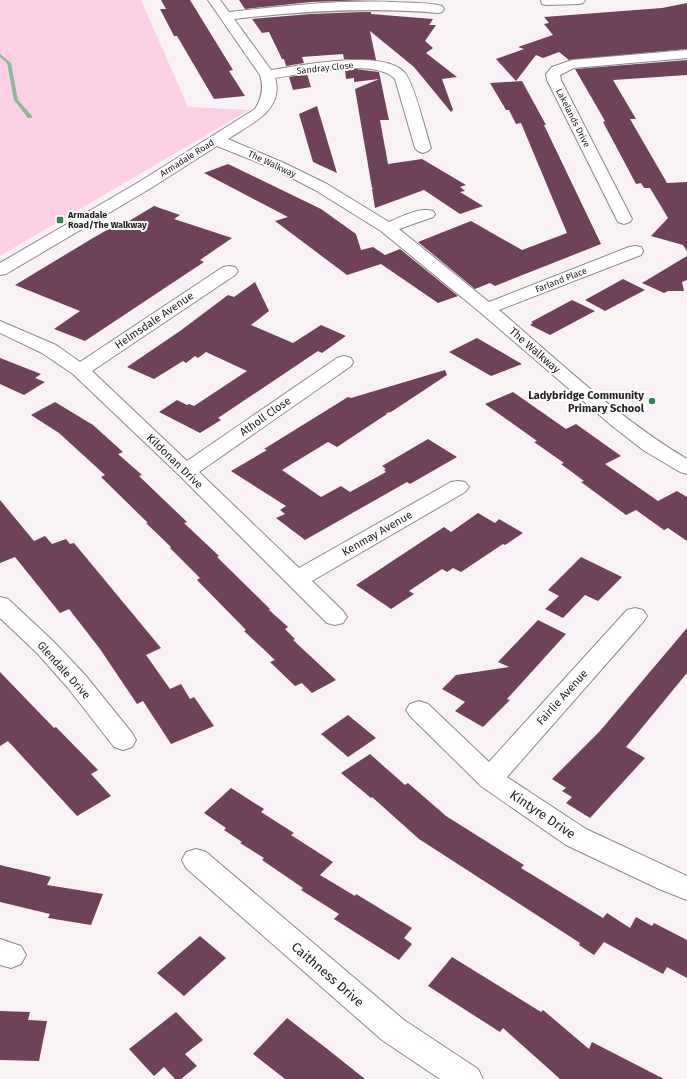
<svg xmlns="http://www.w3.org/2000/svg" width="687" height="1079" viewBox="0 0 687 1079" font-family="'Fira Sans',sans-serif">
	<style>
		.green { fill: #fdcfe5 }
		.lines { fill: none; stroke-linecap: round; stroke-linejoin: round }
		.stream { fill: #8abb99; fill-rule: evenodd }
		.building { fill: #70425a }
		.minor-casing { stroke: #8d878a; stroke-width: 2 }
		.minor { fill: #fff; fill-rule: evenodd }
		.poi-dot { fill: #338353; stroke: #fff; stroke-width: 1.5 }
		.labels { text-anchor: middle; stroke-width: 4; stroke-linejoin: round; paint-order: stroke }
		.far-street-label { font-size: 9px; fill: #232122; stroke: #fff }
		.far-poi-label { font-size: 9px; font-weight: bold; fill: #232122; stroke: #fff; text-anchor: start }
		.street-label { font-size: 11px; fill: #232122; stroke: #fff }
		.poi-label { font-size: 11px; font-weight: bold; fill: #232122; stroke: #fff; text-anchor: end }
		.near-street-label { font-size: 13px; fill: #232122; stroke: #fff }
	</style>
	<rect width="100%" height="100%" fill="#f9f2f5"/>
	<path class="green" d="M0 0H141L188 107 249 110 0 256Z"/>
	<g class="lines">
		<path class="stream" d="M0 54 11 63 18 100 32 116V118H28L14 100 7 63 0 57Z"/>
	</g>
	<g class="building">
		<path d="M161 0H190L233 70 229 71 245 96 214 99 177 36H174L160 9H166Z"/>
		<path d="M239 0H370L311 2 245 9Z"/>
		<path d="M687 3V49L569 60 559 52 543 58 536 55 516 81 496 59 524 49 518 47 553 35 544 24 549 23 544 17 662 8Z"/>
		<path d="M361 12H371V14L433 19 429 25H436L425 41 433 48 426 53 457 77 442 79 453 110 451 112 414 67 370 31 376 60 344 59 343 54 302 57 304 63 286 66 284 59H282L269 32 262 33 252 19 310 14Z"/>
		<path d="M687 60V75L613 80 636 119H630L667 183 687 182V251L683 245 651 236 668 218 650 188H644L641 183 636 184 603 122 605 121 575 69Z"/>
		<path d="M355 69 379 72 389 120H380L388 164 422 159 466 185 460 187 465 191 460 192 483 206 460 214 424 190 375 208 372 189H374L372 188 355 89 379 79 354 82V78L346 79 345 70Z"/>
		<path d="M307 74 311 87 293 90 289 77Z"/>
		<path d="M522 81 546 125H544L601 244 495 286 490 283 475 289 418 242 471 221 522 250 567 233 521 123 516 124 509 110H506L490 83Z"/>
		<path d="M317 106 337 173 313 162 299 114Z"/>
		<path d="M228 164 321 209 356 234 361 250 373 247 385 255 400 249 458 296 438 303 381 264 347 275 275 221 288 217 204 173Z"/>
		<path d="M154 206 180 215 174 219 232 238 200 260 204 262 85 341 54 329 80 311 15 285 93 238 121 222 124 224Z"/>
		<path d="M687 256V280L682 282 684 291H668L664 293 642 283Z"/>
		<path d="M623 279 645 290 605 311 585 300Z"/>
		<path d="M255 282 269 311 251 325 293 343 321 325 346 336 322 353 318 351 218 418 221 420 200 433 159 412 177 400 187 405 189 404 194 406 247 371 206 352 198 358 195 356 186 363 183 361 154 379 127 367 180 331 228 295 234 297Z"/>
		<path d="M572 300 595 311 550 335 530 325 533 323 531 322Z"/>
		<path d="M477 338 522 364 491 376 449 352Z"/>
		<path d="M0 358 41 374 35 378 45 382 24 395 0 384Z"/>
		<path d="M445 370 447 375 391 412 386 413 387 414 337 447 328 442 282 470 321 497 341 486 350 492 386 472 384 470 386 469 382 466 428 439 457 457 410 484 407 482 305 540 276 518 285 514 280 510 286 506 231 471 267 450 264 449 348 397 351 398Z"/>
		<path d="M513 392 566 429 576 424 621 456 605 464 658 501 677 491 687 497V541L668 528 664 530 636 510 626 515 581 482 584 481 561 464 564 463 534 442 537 441 485 404Z"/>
		<path d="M55 402 93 425 123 452 118 454 142 475 139 476 187 522 184 523 219 556 217 557 270 609 269 610 288 627 285 629 295 639 293 640 336 680 312 693 302 683 295 686 270 662 275 660 244 631 246 630 197 580 200 578 170 548 171 547 146 523H148L101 477 105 475 59 433 31 415Z"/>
		<path d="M0 500 34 541 45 536 52 544 66 539 70 544 74 543 161 648 146 655 170 689 181 684 190 699 194 697 214 726 171 744 143 701 137 704 100 649 69 609 60 613 15 557 0 563Z"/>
		<path d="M478 513 495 523 499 519 523 533 505 545 503 544 461 572 453 568 447 572 442 569 409 591 414 594 391 609 356 585 444 527 451 532Z"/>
		<path d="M581 557 622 577 598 601 585 595 563 618 545 609 559 596 548 590Z"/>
		<path d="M538 620 566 634 507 699 510 700 483 727 455 711 465 702 442 689 456 675 509 667 498 662Z"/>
		<path d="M687 628V673L626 747 645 758 590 818 566 803 572 797 562 791 566 788 552 779 600 731Z"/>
		<path d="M0 672 54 728 56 727 98 770 91 774 111 796 77 816 8 741 0 746Z"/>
		<path d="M348 715 376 738 348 757 321 734Z"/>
		<path d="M370 754 405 785 408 783 446 816 524 865 521 868 603 918 607 913 630 928 636 917 652 926 654 923 687 940V978L667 967 663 974 604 942 594 955 579 945 580 943 419 839 372 797 371 798 341 773Z"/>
		<path d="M231 788 264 809 261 812 294 833 291 835 333 862 320 875 355 896 356 894 412 928 404 938 412 944 399 960 334 919 339 914 301 890 303 888 262 860 264 858 240 843 242 842 224 830 226 828 204 813Z"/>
		<path d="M0 865 51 877 47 885 103 894 91 925 48 918 50 914 0 902Z"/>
		<path d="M200 936 226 958 184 996 157 973Z"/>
		<path d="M452 957 541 1012 543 1010 589 1049 592 1042 664 1079H560L503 1028 500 1032 428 986Z"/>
		<path d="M0 1011 30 1012 28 1020 47 1021 39 1061 0 1060Z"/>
		<path d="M176 1012 203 1040 185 1054 197 1066 181 1079H175L164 1067 154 1076 129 1049Z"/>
		<path d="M287 1018 326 1048 365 1079H285L253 1054Z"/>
	</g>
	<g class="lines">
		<g class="minor-casing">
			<g id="minor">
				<path d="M208 0H220L229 12C283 6 339 0 394 2 410 3 427 2 442 6L444 9 442 12 438 13C369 7 302 11 234 19L271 70C300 66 384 48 405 73 415 86 425 130 431 148L428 151 423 153 418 151 415 148 395 79C375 57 302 74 275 78 285 110 249 125 228 139L284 163 327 184 389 222C401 217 419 207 433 211L435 214 433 217 399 229 489 302 629 247 635 246 641 247 643 251 641 255 499 310C559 361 619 419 687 459V474L680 472 643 450 611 425 481 313 381 231 315 190 274 169 217 146 151 188 6 274 0 275V263L139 182 255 109C262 98 264 88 260 75Z"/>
				<path d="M541 0H585L583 3 579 4 546 5 542 4Z"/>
				<path d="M687 50V58L574 68 560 75 561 80 632 219 630 222 624 224 618 222 547 80 546 74 552 67 572 60Z"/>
				<path d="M229 266 235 267 238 271 235 275 92 371 187 461 337 358 344 356 351 358 353 362 351 366 199 472 299 568 451 482 458 481 465 482 469 487 465 492 312 581 343 611 347 617 343 623 335 625 327 623 179 475 73 374 42 353 0 333V321L56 345 80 362 223 267Z"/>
				<path d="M0 597 8 599 53 641 86 676 132 733 136 740 132 747 123 750 114 747 68 688 37 653 0 618Z"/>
				<path d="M635 608 643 610 647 616 643 622 507 777 586 829 687 876V900L659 889 566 845 481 786 410 716 406 710 410 704 419 701 428 704 489 762 627 610Z"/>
				<path d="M196 849 206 852 404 1020 478 1069 483 1079H440L382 1040 186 868 182 860 186 852Z"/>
				<path d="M0 939 21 946 26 955 21 964 11 968 0 965Z"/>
			</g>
		</g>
		<use href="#minor" class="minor"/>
	</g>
	<g class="poi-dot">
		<rect x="56" y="216" width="8" height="8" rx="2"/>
		<circle cx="652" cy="401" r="4"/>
	</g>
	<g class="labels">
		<g class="far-street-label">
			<text transform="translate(325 68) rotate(-6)" y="3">Sandray Close</text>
			<text transform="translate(573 118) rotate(63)" y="3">Lakelands Drive</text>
			<text transform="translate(187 158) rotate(-32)" y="3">Armadale Road</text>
			<text transform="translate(272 164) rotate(25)" y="3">The Walkway</text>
			<text transform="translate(561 280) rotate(-21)" y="3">Farland Place</text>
		</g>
		<g class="far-poi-label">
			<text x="68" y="218">Armadale<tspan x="68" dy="10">Road/The Walkway</tspan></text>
		</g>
		<g class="street-label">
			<text transform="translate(154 320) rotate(-34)" y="4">Helmsdale Avenue</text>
			<text transform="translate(535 350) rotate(41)" y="4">The Walkway</text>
			<text transform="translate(265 416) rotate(-35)" y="4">Atholl Close</text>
			<text transform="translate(175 461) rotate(44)" y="4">Kildonan Drive</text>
			<text transform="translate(377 533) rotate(-30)" y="4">Kenmay Avenue</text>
			<text transform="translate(64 670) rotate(48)" y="4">Glendale Drive</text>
			<text transform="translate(562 697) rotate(-48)" y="4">Fairlie Avenue</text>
		</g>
		<g class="poi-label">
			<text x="644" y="399">Ladybridge Community<tspan x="644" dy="13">Primary School</tspan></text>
		</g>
		<g class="near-street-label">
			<text transform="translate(543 814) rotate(34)" y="5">Kintyre Drive</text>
			<text transform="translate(328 974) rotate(41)" y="5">Caithness Drive</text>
		</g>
	</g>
</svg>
